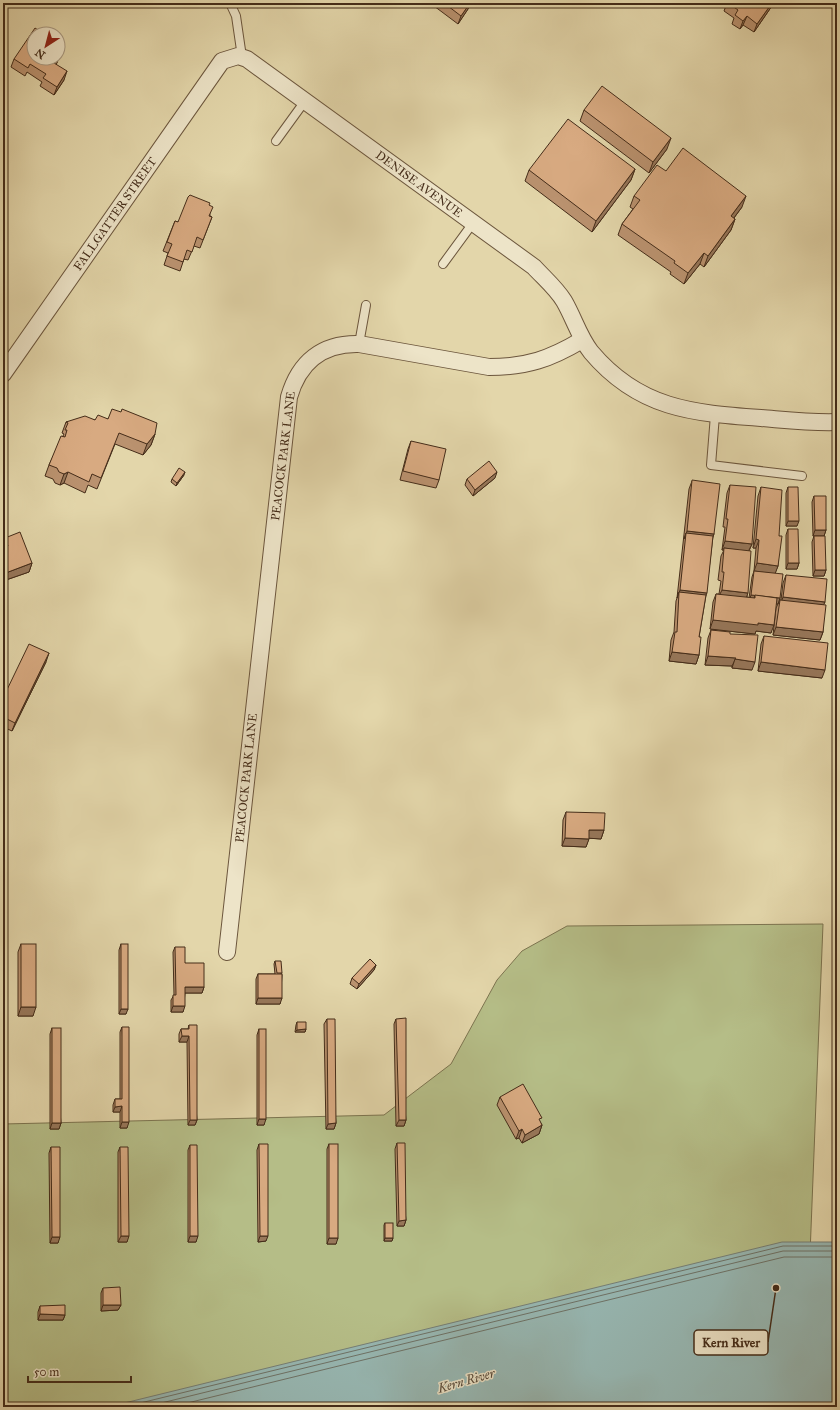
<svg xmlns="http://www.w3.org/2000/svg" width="840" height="1410" viewBox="0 0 840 1410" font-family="'IM FELL Great Primer',serif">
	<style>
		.green { fill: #b5bd87; stroke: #7c7450 }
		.water { fill: #97b7b2; stroke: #767f75 }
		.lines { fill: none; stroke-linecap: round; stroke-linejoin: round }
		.shore { stroke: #6e7266; stroke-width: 1 }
		.service-casing { stroke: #6c563d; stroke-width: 10 }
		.minor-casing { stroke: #6c563d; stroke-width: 18 }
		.service { stroke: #ede4c8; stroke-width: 8 }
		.minor { stroke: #ede4c8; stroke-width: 16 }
		.wall { fill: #ba926f; stroke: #442c19 }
		.shaded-wall { fill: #97775a; stroke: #442c19 }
		.building { fill: #d8aa81; stroke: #442c19 }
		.labels { text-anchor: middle; stroke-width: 3; stroke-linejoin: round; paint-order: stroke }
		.street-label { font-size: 12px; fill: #442c19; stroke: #ede4c8 }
		.water-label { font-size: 13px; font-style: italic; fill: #554838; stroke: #ede4c8 }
		.leader { fill: none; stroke: #442c19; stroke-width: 1.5 }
		.callout-dot { fill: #442c19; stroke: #ede4c8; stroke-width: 1.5 }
		.callout { fill: #ede4c8; stroke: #442c19; stroke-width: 1.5 }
		.callout-label { font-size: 13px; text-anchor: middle; font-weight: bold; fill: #442c19 }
	</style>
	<rect width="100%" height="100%" fill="#e3d6aa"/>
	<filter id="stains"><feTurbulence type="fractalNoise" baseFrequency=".005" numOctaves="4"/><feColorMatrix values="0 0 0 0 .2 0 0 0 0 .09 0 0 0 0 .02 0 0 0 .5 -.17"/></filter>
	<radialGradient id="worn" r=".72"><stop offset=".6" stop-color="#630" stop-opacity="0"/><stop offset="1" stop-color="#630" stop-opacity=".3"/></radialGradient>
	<path class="green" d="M823 924 804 1407H3V1124L384 1115 451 1064 497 980 522 951 567 926Z"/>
	<path class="water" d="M782 1242H837V1407H108Z"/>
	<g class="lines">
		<g class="shore">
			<path d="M124 1407 783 1246H837"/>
			<path d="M145 1407 783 1251H837"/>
			<path d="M171 1407 784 1257H837"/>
		</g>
		<g class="service-casing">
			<g id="service">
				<path d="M230 3 236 16 242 57"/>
				<path d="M276 141 305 101"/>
				<path d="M443 264 473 223"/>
				<path d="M359 344 366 305"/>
				<path d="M715 415 711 465 802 476"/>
			</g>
		</g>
		<g class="minor-casing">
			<g id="minor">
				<path d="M3 374 222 61 238 56 247 59 534 267C544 278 556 288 564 301 574 318 579 337 591 352 639 409 692 413 761 418 786 420 812 423 837 422"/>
				<path d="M227 952 289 397C299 362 322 343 359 344L489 367C527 367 550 359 582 340"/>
			</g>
		</g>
		<use href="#service" class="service"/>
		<use href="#minor" class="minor"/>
	</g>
	<g class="wall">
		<path d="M430 3H470L468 9 458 24Z"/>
		<path d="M727 3H774L754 32 743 25 740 29 732 24 734 18 724 11Z"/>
		<path d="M60 55 56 64 64 80 54 95 40 86 42 82 27 72 25 76 11 67 14 59 34 58Z"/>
		<path d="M584 110 667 149 649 173 580 121Z"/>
		<path d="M635 169 631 180 592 232 525 181 529 170Z"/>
		<path d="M666 171 742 207 734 218 735 219 731 230 704 267 700 264 684 284 670 274 671 272 618 235 622 224 633 209 630 207 634 196Z"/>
		<path d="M209 205 210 216 212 217 200 248 194 246 188 260 184 259 180 271 164 265 168 253 163 251 175 221 178 222Z"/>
		<path d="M108 419 155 434 151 445 143 455 115 444 97 489 88 485 85 493 64 483 60 485 55 483 53 479 45 476 49 465 63 436 64 434 62 433 66 422Z"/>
		<path d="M411 441 439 480 436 488 400 480 408 449Z"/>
		<path d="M184 475 176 486 171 482 172 479Z"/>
		<path d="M495 478 473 496 465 485 467 479Z"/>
		<path d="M692 481 714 534 713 536 706 595 699 637V655L696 664 669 661 671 640 674 632 676 601 677 598 689 489Z"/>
		<path d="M730 485 752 544 749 551 747 597 749 598 752 577 754 571 756 548H753L758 496 761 487 779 536 778 566 775 573 780 598 778 604H776L771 633 756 631 755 634 710 629 713 602 716 594H719L721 581 718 580 721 556 724 550H722L725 527H723L727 493Z"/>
		<path d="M788 487 797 526H786V493Z"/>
		<path d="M814 496 826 530 824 536H813L812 502Z"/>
		<path d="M788 529 799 563 797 569H786V535Z"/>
		<path d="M814 536 826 570 824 576H813L812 542Z"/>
		<path d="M5 538 32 563 29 572 3 581V543Z"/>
		<path d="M786 575 825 602 823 605V632L820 640 773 635 776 608 780 600H781L783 583Z"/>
		<path d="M711 630 730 634 752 670 732 668V666L705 665 708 638Z"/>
		<path d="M764 636 822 678 758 671 761 644Z"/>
		<path d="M46 662 12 731 3 727V698Z"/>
		<path d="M566 812 604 830 601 839 589 838 586 847 562 846 563 820Z"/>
		<path d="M21 944 33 1016H18V952Z"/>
		<path d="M121 944 126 1014H119V950Z"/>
		<path d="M175 947 185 963 204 987 202 993H185L183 1012H171V1000L174 995 173 952Z"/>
		<path d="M275 961 282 975 280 1004H256V979L258 974H275L274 964Z"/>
		<path d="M376 965 374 970 357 989 350 984 352 978Z"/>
		<path d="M327 1019 336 1123 334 1129H326L324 1024Z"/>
		<path d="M396 1019 406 1120 404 1126H396L394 1024Z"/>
		<path d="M297 1022 306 1029 305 1032H295L296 1025Z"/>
		<path d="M189 1025 197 1120 195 1125H188L187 1042H179V1034L181 1029H188Z"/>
		<path d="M122 1027 127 1128H120V1112H113V1105L115 1099H120V1032Z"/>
		<path d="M52 1028 61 1123 59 1129H50V1034Z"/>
		<path d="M259 1029 264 1125H257V1035Z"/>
		<path d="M500 1097 540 1122 542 1125 539 1134 522 1143 519 1138 516 1139 497 1105Z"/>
		<path d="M397 1143 406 1220 404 1226H397L395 1149Z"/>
		<path d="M259 1144 266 1241 258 1242 257 1150Z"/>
		<path d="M329 1144 336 1244H327V1149Z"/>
		<path d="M190 1145 196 1242H188V1150Z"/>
		<path d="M51 1147 58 1243H50L49 1153Z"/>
		<path d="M120 1147 127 1242H118V1152Z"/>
		<path d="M385 1223 392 1241H384V1225Z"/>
		<path d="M103 1288 121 1305 118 1310 101 1311V1293Z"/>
		<path d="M40 1306 65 1315 63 1320H38V1312Z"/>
	</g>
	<g class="shaded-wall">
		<path d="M470 3 468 9 458 24 461 16Z"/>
		<path d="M772 3H774L754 32 757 24Z"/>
		<path d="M747 16 743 25 740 29 743 21Z"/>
		<path d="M60 55 57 63 51 71 54 63Z"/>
		<path d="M67 71 64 80 54 95 57 87Z"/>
		<path d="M671 138 667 149 649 173 653 162Z"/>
		<path d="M635 169 631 180 592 232 596 221Z"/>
		<path d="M746 196 742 207 727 227 731 216Z"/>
		<path d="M735 219 731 230 704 267 708 256Z"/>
		<path d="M704 253 700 264 684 284 688 273Z"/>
		<path d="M155 434 151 445 143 455 147 444Z"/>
		<path d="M68 472 64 483 60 485 64 474Z"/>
		<path d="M185 472 184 475 176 486 177 483Z"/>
		<path d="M497 472 495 478 473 496 475 490Z"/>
		<path d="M788 521H799L797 526H786Z"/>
		<path d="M815 530H826L824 536H813Z"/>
		<path d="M687 531 714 534 711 542 686 533 684 539Z"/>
		<path d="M756 539 759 540 756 548H753Z"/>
		<path d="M725 541 752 544 748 552 724 548V550H722Z"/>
		<path d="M32 563 29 572 3 581V574Z"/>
		<path d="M757 563 778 566 775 574 754 571Z"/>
		<path d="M788 563H799L797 569H786Z"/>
		<path d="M815 570H826L824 576H813Z"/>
		<path d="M680 590 707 593 703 601 679 592 677 598Z"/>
		<path d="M722 590 748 593 745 601 718 598Z"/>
		<path d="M751 595H755L753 601H749Z"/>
		<path d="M755 595 780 598 778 604 754 601Z"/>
		<path d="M783 597 825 602 821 610 780 606Z"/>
		<path d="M713 620 758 623 774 625 771 633 756 631 755 634 710 629Z"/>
		<path d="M776 627 823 632 820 640 773 635Z"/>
		<path d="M672 652 699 655 696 664 669 661Z"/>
		<path d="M49 653 46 662 12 731 15 723Z"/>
		<path d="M708 656 736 658 732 666 705 665Z"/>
		<path d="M735 659 755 662 752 670 732 668Z"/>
		<path d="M761 662 825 670 822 678 758 671Z"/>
		<path d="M589 830H604L601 839 586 838Z"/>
		<path d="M565 838 589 839 586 847 562 846Z"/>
		<path d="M376 965 374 970 357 989 359 984Z"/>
		<path d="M185 987H204L202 993H183Z"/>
		<path d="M258 998H282L280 1004H256Z"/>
		<path d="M173 1006H185L183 1012H171Z"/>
		<path d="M21 1007H36L33 1016H18Z"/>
		<path d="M121 1009H128L126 1014H119Z"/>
		<path d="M306 1029 305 1032H295L297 1030Z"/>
		<path d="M182 1036H189L187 1042H179Z"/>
		<path d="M122 1106 120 1112H113L115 1107Z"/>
		<path d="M259 1119H266L264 1125H257Z"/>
		<path d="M190 1120H197L195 1125H188Z"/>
		<path d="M399 1120H406L404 1126H396Z"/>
		<path d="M122 1122H129L127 1128H120Z"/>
		<path d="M52 1123H61L59 1129H50Z"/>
		<path d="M336 1123 334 1129H326L328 1124Z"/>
		<path d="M542 1125 539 1134 522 1143 525 1135Z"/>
		<path d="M522 1129 519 1138 516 1139 519 1131Z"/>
		<path d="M406 1220 404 1226H397L399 1221Z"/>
		<path d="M121 1236H129L127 1242H118Z"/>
		<path d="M190 1236H198L196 1242H188Z"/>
		<path d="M260 1236H268L266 1241 258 1242Z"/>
		<path d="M52 1237H60L58 1243H50Z"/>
		<path d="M329 1238H338L336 1244H327Z"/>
		<path d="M385 1238H393L392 1241H384Z"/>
		<path d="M103 1305H121L118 1310 101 1311Z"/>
		<path d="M40 1314 65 1315 63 1320H38Z"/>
	</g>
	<g class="building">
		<path d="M444 3H470L461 16Z"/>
		<path d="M728 3H772L757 24 747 16 743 21 735 15 738 10Z"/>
		<path d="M35 28 44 34H34V58H58L54 63 67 71 57 87 43 78 46 74 30 64 28 68 14 59Z"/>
		<path d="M602 86 671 138 653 162 584 110Z"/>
		<path d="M568 119 635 169 596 221 529 170Z"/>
		<path d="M683 148 746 196 731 216 735 219 708 256 704 253 688 273 674 263 675 261 622 224 640 200 634 196 657 165 666 171Z"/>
		<path d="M190 195 210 203 209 205 213 207 209 216 212 217 203 240 197 237 192 252 187 250 183 262 167 256 172 244 167 242 175 221 178 222 188 197Z"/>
		<path d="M112 409 121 412 122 409 157 423 155 434 147 444 119 433 101 478 92 474 89 482 68 472 64 474 59 472 57 468 49 465 61 436 65 437 67 430H65L68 423 66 422 85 416 95 420 98 415 108 419Z"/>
		<path d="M411 441 446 449 439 480 403 471Z"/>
		<path d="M489 461 497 472 475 490 467 479Z"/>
		<path d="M179 468 185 472 177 483 172 479Z"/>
		<path d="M692 480 720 484 714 534 687 531Z"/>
		<path d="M730 485 756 487 752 544 725 541 728 519H726Z"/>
		<path d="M761 487 782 490 779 536H782L778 566 757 563 759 540 756 539Z"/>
		<path d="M788 487H798L799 521H788Z"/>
		<path d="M814 496H826V530H815Z"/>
		<path d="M788 529H798L799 563H788Z"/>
		<path d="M20 532 32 563 3 574V548L8 546 5 538Z"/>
		<path d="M686 533 713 536 707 593 680 590Z"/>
		<path d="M814 536H825L826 570H815Z"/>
		<path d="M724 548 751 551 748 593 722 590 724 572H722Z"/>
		<path d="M754 571 783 574 780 598 751 595Z"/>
		<path d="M786 575 827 579 825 602 783 597Z"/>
		<path d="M679 592 706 595 699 637H701L699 655 672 652 675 632H677Z"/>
		<path d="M716 594 755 598V595L777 598 774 625 758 623V625L713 620Z"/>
		<path d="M780 600 826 605 823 632 776 627Z"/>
		<path d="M711 630 730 632V634L758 635 755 662 735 659 736 658 708 656Z"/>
		<path d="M764 636 828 643 825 670 761 662Z"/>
		<path d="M29 644 49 653 15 723 3 717V698Z"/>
		<path d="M566 812 605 813 604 830H589V839L565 838Z"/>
		<rect x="21" y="944" width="15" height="63"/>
		<rect x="121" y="944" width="7" height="65"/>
		<path d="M175 947H185V963H204V987H185V1006H173V995H176Z"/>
		<path d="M370 959 376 965 359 984 352 978Z"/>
		<path d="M275 961H281L282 973H277Z"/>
		<rect x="258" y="974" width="24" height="24"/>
		<path d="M406 1018V1120H399L396 1019Z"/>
		<path d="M327 1019H335L336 1123 328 1124Z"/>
		<path d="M297 1022H306V1029L297 1030Z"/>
		<path d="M189 1025H197V1120H190L189 1036H182L181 1029H189Z"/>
		<path d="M122 1027H129V1122H122V1106L115 1107V1099H122Z"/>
		<rect x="52" y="1028" width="9" height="95"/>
		<rect x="259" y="1029" width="7" height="90"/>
		<path d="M523 1084 542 1118 539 1119 542 1125 525 1135 522 1129 519 1131 500 1097Z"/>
		<path d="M397 1143H405L406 1220 399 1221Z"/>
		<path d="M259 1144H268V1236H260Z"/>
		<rect x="329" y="1144" width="9" height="94"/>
		<path d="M190 1145H197L198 1236H190Z"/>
		<path d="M51 1147H60V1237H52Z"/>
		<path d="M120 1147H128L129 1236H121Z"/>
		<rect x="385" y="1223" width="8" height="15"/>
		<path d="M120 1287 121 1305H103V1288Z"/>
		<path d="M65 1305V1315L40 1314V1306Z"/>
	</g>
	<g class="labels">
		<g class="street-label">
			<text transform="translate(419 184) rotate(36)" y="4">DENISE AVENUE</text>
			<text transform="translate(115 214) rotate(-55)" y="4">FALLGATTER STREET</text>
			<text transform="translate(283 456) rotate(-83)" y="4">PEACOCK PARK LANE</text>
			<text transform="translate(246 778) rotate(-84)" y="4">PEACOCK PARK LANE</text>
		</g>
		<g class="water-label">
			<text transform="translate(466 1380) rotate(-16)" y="5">Kern River</text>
		</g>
	</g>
	<path class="leader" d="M776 1288L768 1342"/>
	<circle class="callout-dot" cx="776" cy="1288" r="4"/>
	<rect class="callout" x="694" y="1330" width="74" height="25" rx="4"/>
	<g class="callout-label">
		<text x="731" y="1347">Kern River</text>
	</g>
	<rect width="840" height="1410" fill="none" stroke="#e3d6aa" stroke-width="16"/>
	<rect x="4" y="4" width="832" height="1402" fill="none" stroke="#442c19" stroke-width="2"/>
	<rect x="8" y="8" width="824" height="1394" fill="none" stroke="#442c19"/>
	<g transform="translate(46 46) rotate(216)"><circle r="19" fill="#ede4c8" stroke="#a99a82"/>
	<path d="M0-3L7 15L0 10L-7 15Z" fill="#8f2418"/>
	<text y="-6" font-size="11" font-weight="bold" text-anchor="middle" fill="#442c19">N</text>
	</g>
	<path d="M28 1376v6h103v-6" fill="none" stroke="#442c19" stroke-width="2"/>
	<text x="34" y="1376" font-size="12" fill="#442c19" stroke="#ede4c8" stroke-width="3" paint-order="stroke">50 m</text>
	<rect width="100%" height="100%" filter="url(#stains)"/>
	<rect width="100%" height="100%" fill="url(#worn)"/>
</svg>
